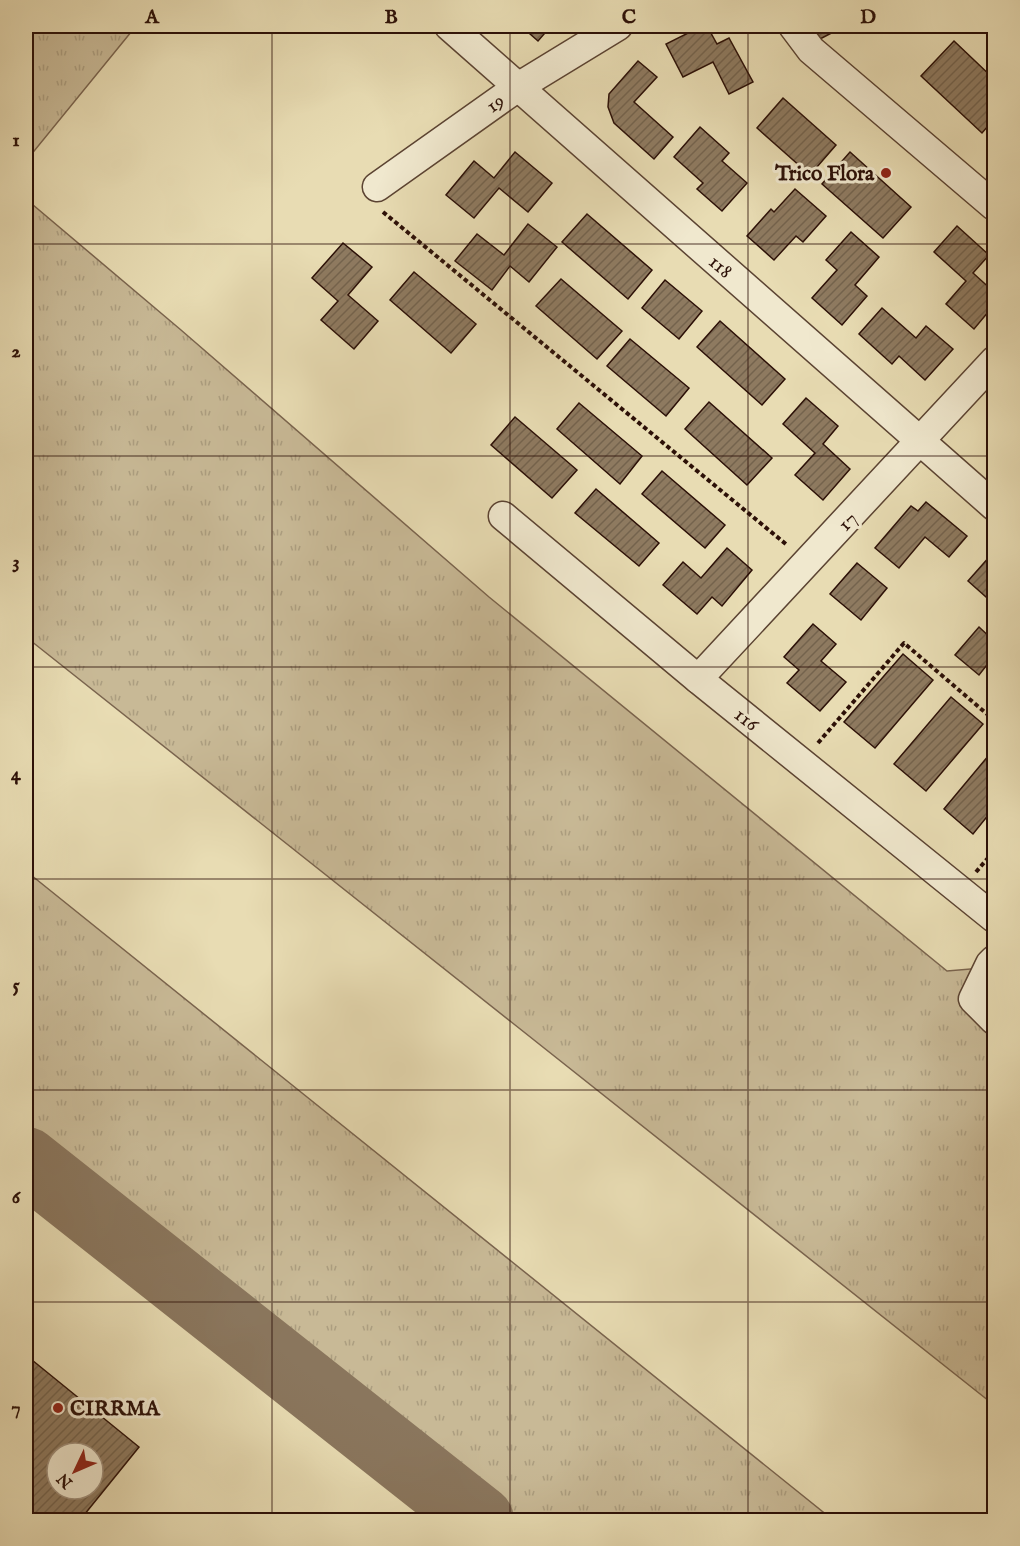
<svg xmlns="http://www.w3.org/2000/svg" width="1020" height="1546" viewBox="0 0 1020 1546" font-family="'IM FELL English',serif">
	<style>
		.grass { fill: url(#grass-tufts); stroke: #7a644e; stroke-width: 1.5 }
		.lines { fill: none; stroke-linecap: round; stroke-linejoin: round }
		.taxiway { stroke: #8a765d; stroke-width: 68 }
		.building { fill: url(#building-hatch); stroke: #2c1007; stroke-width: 1.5; fill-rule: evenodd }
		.minor-casing { stroke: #5b4332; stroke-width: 31 }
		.path { stroke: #2c1007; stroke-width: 4; stroke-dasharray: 4.5 3; stroke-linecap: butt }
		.minor { stroke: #f0e8ce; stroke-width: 28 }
		.grid { fill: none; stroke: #2c1007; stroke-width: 1.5; stroke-opacity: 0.55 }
		.poi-dot { fill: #8f2418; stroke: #f0e8ce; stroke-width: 2 }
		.labels { text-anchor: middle; stroke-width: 6; stroke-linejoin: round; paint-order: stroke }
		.street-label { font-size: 21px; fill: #2c1007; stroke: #f0e8ce }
		.poi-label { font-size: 21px; font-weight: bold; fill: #2c1007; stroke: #f0e8ce; text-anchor: end }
		.neatline { fill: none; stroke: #2c1007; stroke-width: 2 }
		.grid-label { font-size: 20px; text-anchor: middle; font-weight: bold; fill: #2c1007 }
	</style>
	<defs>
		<pattern id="grass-tufts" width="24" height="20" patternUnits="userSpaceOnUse" patternTransform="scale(1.5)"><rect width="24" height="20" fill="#c8b996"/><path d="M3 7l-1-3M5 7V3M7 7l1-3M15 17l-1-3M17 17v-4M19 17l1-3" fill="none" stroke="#ac9e80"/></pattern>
		<pattern id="building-hatch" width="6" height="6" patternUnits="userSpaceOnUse" patternTransform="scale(1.5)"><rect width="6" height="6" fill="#8e7a60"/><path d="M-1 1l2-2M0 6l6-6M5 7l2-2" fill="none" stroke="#74634d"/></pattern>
	</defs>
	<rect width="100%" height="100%" fill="#e8dcb3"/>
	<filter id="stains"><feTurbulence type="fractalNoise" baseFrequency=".00333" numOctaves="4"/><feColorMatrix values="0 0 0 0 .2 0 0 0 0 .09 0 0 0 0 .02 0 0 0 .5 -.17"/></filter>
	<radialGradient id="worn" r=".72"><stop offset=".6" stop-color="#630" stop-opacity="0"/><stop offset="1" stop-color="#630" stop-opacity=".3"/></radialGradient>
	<g class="grass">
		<path d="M26 26H136L26 161Z"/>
		<path d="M26 199 181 330 489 597 947 971 994 967V1405L26 637Z"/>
		<path d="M26 871 833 1520H506L233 1309 26 1140Z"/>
	</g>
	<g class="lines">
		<path class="taxiway" d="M26 1161 480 1520"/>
	</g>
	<g class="building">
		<path d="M521 26H551L538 41Z"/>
		<path d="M702 26H707L717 44 729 38 753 82 729 94 713 62 683 77 666 44Z"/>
		<path d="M812 26H842L843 27 820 39Z"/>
		<path d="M954 41 994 79V119L982 133 921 76Z"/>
		<path d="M638 61 657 77 634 102 673 137 654 159 614 123 608 107 609 94Z"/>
		<path d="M783 98 836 145 810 175 757 128Z"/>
		<path d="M700 127 729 153 722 161 747 183 722 211 697 189 703 183 674 157Z"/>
		<path d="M515 152 552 183 528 212 499 188 474 218 446 195 474 161 494 178Z"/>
		<path d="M850 152 911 207 883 238 822 184Z"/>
		<path d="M795 189 826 216 803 242 796 236 774 260 747 236 771 209 774 212Z"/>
		<path d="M587 214 652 270 628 299 562 242Z"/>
		<path d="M528 224 557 247 529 282 510 266 492 290 455 261 477 234 504 255Z"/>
		<path d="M957 226 989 255 973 273 994 292V305L974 329 946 304 966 281 934 252Z"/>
		<path d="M851 232 879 257 855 285 867 296 842 325 812 298 837 270 826 260Z"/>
		<path d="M343 243 372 267 348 295 378 321 354 349 321 320 338 301 312 278Z"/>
		<path d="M414 272 476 324 451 353 390 300Z"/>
		<path d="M561 279 622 331 597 359 536 306Z"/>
		<path d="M665 280 702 311 679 339 642 308Z"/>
		<path d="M882 308 916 338 926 326 953 349 925 380 899 356 892 364 859 334Z"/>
		<path d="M720 321 785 379 762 405 697 347Z"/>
		<path d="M630 339 689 388 666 416 607 366Z"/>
		<path d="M806 398 838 426 823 444 850 469 823 500 795 475 815 453 783 424Z"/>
		<path d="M709 402 772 458 747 485 685 429Z"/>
		<path d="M579 403 642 456 620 484 557 429Z"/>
		<path d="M515 417 577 470 552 498 491 445Z"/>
		<path d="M662 471 725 525 705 548 642 494Z"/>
		<path d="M596 489 659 543 639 566 575 513Z"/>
		<path d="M926 502 967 536 949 557 925 537 899 568 875 548 911 506 918 511Z"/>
		<path d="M727 548 752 570 722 606 712 597 697 614 663 585 683 562 701 578Z"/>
		<path d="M990 556 994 560V604L968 581Z"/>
		<path d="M857 563 887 588 861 620 830 594Z"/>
		<path d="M813 624 836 644 821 661 846 682 820 711 787 683 799 670 784 657Z"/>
		<path d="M979 627 994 641V656L979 675 955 655Z"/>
		<path d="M903 654 933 680 875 748 844 722Z"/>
		<path d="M951 697 983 724 926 791 894 764Z"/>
		<path d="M994 749V808L973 834 944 809Z"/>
		<path d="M32 1360 139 1447 80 1520H43L26 1507V1369ZM57 1453H93V1489H57Z"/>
	</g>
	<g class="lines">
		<g class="minor-casing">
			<g id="minor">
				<path d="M449 26 994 506"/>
				<path d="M793 26 811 50 994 206"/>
				<path d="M377 187 518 87 618 26"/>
				<path d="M503 516 698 679 994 918"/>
				<path d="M698 679 994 361"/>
				<path d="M994 960 990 964 973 999 994 1020"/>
			</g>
		</g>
		<g class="path">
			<path d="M383 212 787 545"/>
			<path d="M818 743 904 643 994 720"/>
			<path d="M976 872 994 851"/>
		</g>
		<use href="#minor" class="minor"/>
	</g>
	<path class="grid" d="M272 26V1520M510 26V1520M748 26V1520M26 244H994M26 456H994M26 667H994M26 879H994M26 1090H994M26 1302H994"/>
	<g class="poi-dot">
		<circle cx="886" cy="173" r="6"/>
		<circle cx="58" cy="1408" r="6"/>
	</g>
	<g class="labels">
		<g class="street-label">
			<text transform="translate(495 103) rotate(-35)" y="7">19</text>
			<text transform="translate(721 266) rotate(41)" y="7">118</text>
			<text transform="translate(847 521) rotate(-47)" y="7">17</text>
			<text transform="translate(747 719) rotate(39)" y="7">116</text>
		</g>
		<g class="poi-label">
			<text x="874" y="180">Trico Flora</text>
			<text x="70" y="1415" text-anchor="start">CIRRMA</text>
		</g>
	</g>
	<rect width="1020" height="1546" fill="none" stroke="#e8dcb3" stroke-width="66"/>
	<g transform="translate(75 1471) rotate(226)"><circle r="28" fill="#f0e8ce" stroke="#a2927e" stroke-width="1.5"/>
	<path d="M0-4.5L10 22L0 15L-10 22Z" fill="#8f2418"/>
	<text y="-9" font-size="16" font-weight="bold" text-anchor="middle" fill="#2c1007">N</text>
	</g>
	<rect x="33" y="33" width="954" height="1480" class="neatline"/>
	<g class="grid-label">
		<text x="152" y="23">A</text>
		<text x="391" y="23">B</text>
		<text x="629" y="23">C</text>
		<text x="868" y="23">D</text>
		<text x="16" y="146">1</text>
		<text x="16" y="357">2</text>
		<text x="16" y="568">3</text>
		<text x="16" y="780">4</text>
		<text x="16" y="991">5</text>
		<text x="16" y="1203">6</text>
		<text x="16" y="1414">7</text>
	</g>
	<rect width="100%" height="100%" filter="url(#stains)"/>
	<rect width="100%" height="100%" fill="url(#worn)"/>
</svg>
